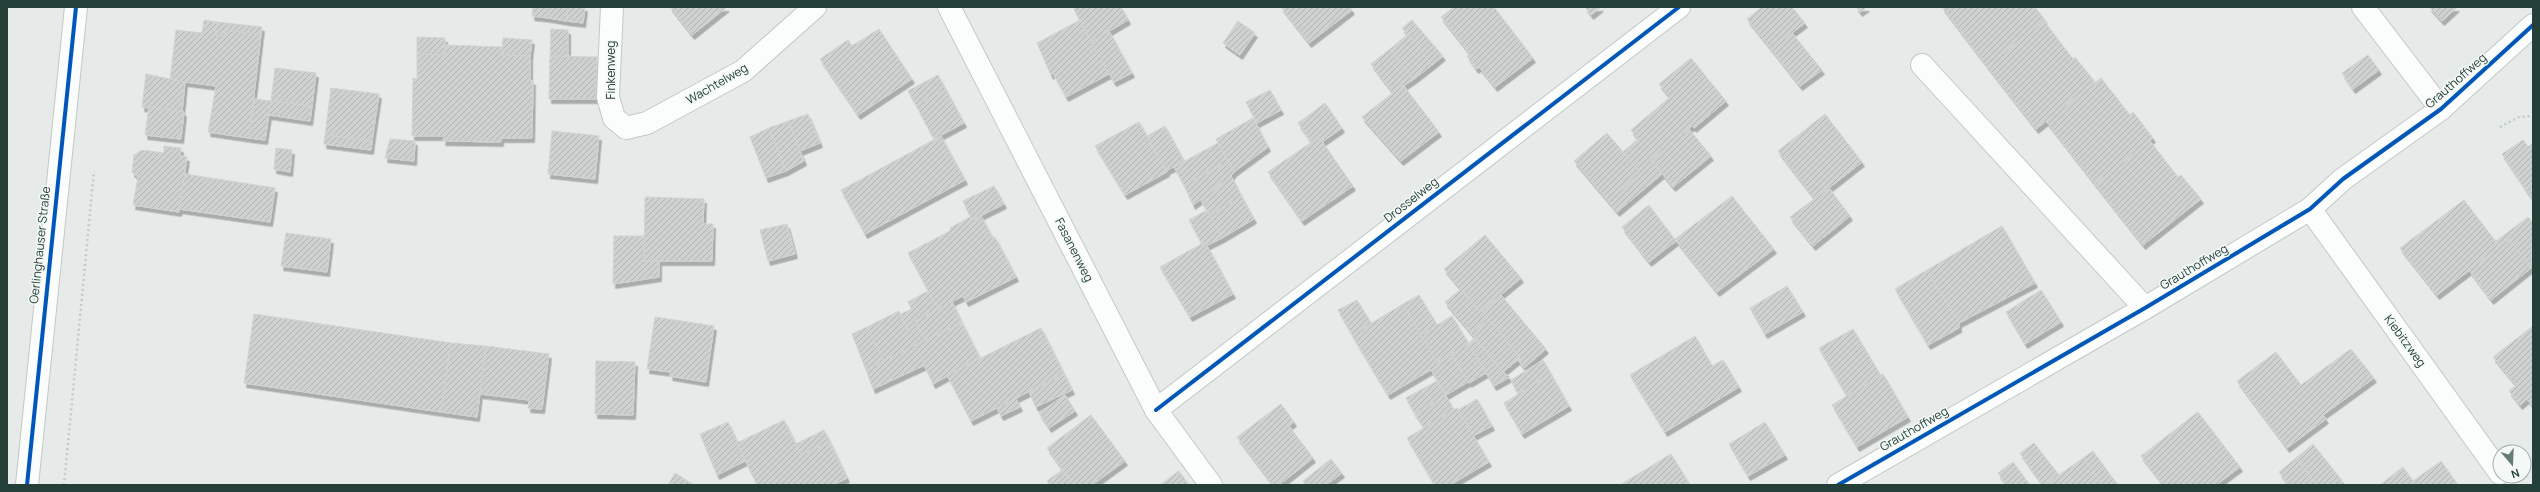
<svg xmlns="http://www.w3.org/2000/svg" width="2540" height="492" viewBox="0 0 2540 492" font-family="Manrope,sans-serif">
	<style>
		.building { fill: url(#building-hatch); stroke: #cfd4d2; filter: url(#shadow) }
		.lines { fill: none; stroke-linecap: round; stroke-linejoin: round }
		.minor-casing { stroke: #c3c8c6; stroke-width: 24 }
		.path { stroke: #c2cac7; stroke-width: 2.5; stroke-dasharray: 2 3; stroke-linecap: butt }
		.minor { stroke: #fbfcfc; stroke-width: 22 }
		.cycleway-casing { stroke: #f4f9f7; stroke-width: 6 }
		.cycleway { stroke: #0057b8; stroke-width: 4 }
		.labels { text-anchor: middle; stroke-width: 3; stroke-linejoin: round; paint-order: stroke }
		.street-label { font-size: 12px; fill: #233f37; stroke: #f4f9f7 }
	</style>
	<defs>
		<pattern id="building-hatch" width="6" height="6" patternUnits="userSpaceOnUse"><rect width="6" height="6" fill="#cdd2d0"/><path d="M-1 1l2-2M0 6l6-6M5 7l2-2" fill="none" stroke="#b0b5b3"/></pattern>
		<filter id="shadow"><feDropShadow dx="2.5" dy="4.5" stdDeviation="0" flood-color="#0004"/></filter>
	</defs>
	<rect width="100%" height="100%" fill="#e6ebe9"/>
	<g class="building">
		<path d="M533 7H550L549 18 532 16Z"/>
		<path d="M550 7H568L566 21 549 18Z"/>
		<path d="M568 7H585L583 23 566 21Z"/>
		<path d="M670 7H727L692 35Z"/>
		<path d="M1077 7H1121L1128 20 1091 42 1074 9Z"/>
		<path d="M1281 7H1350L1352 10 1309 43Z"/>
		<path d="M1454 7H1494L1533 58 1495 87 1479 67 1476 69 1467 56 1470 54 1441 17Z"/>
		<path d="M1585 7H1601L1591 15Z"/>
		<path d="M1762 7H1792L1805 23 1771 49 1747 19Z"/>
		<path d="M1856 7H1867L1860 12Z"/>
		<path d="M1942 7H2035L2045 20 1987 66Z"/>
		<path d="M2429 7H2457L2442 21Z"/>
		<path d="M204 20 217 22 215 35 225 36V30L261 34 249 138 208 132 216 86 170 80 176 30 202 33Z"/>
		<path d="M1080 20 1109 74 1066 97 1053 73 1051 75 1037 43Z"/>
		<path d="M1412 20 1443 56 1432 65 1402 28Z"/>
		<path d="M1238 21 1255 33 1240 55 1223 43Z"/>
		<path d="M2044 21 2073 59 2075 57 2095 82 2036 129 1987 66Z"/>
		<path d="M217 22 262 27 261 34 225 30V36L215 35Z"/>
		<path d="M551 29 568 30V57L550 56Z"/>
		<path d="M879 29 912 79 858 115 820 59 848 40 852 46Z"/>
		<path d="M1109 31 1132 73 1114 82 1091 42Z"/>
		<path d="M1792 33 1822 70 1800 86 1771 49Z"/>
		<path d="M1408 34 1432 65 1414 79 1390 49Z"/>
		<path d="M417 37 445 38V55L417 54Z"/>
		<path d="M503 38 532 40 530 56 502 55Z"/>
		<path d="M445 45 503 47 502 55 530 56V80L533 81 532 138H501V142L443 141 444 136H412L413 78 417 79V54L445 55Z"/>
		<path d="M1390 49 1414 79 1393 93 1371 64Z"/>
		<path d="M2368 55 2379 70 2353 89 2342 73Z"/>
		<path d="M550 56 597 57 596 99H549Z"/>
		<path d="M1691 58 1726 101 1694 128 1692 126 1639 171 1623 152 1638 139 1631 130 1670 97 1659 84Z"/>
		<path d="M275 68 316 73 312 106 271 101Z"/>
		<path d="M146 74 185 82 182 112 142 107Z"/>
		<path d="M938 75 946 90 916 105 908 91Z"/>
		<path d="M2101 78 2130 115 2133 112 2153 138 2095 184 2046 121Z"/>
		<path d="M1403 85 1439 132 1401 161 1362 117Z"/>
		<path d="M331 88 379 94 372 141 325 135Z"/>
		<path d="M946 90 964 123 934 139 916 105Z"/>
		<path d="M1270 90 1281 110 1257 123 1246 102Z"/>
		<path d="M254 99 271 101 265 140 249 138Z"/>
		<path d="M271 101 312 106 310 121 269 115Z"/>
		<path d="M1325 103 1342 128 1322 142 1319 137 1311 141 1298 123Z"/>
		<path d="M149 107 184 112 181 139 145 135Z"/>
		<path d="M808 114 820 143 800 151 788 121Z"/>
		<path d="M1825 114 1862 162 1815 199 1778 151Z"/>
		<path d="M1253 118 1268 147 1234 172 1216 139Z"/>
		<path d="M788 121 804 161 786 171 769 128Z"/>
		<path d="M1139 122 1167 172 1125 195 1095 146Z"/>
		<path d="M1165 126 1184 161 1166 171 1147 136Z"/>
		<path d="M769 128 786 171 766 178 750 137Z"/>
		<path d="M1689 129 1711 156 1673 187 1651 160Z"/>
		<path d="M552 131 599 136 595 179 548 174Z"/>
		<path d="M1607 133 1641 173 1608 201 1574 161Z"/>
		<path d="M325 135 372 141 371 150 324 144Z"/>
		<path d="M941 136 965 180 865 234 841 190Z"/>
		<path d="M1319 137 1353 186 1302 221 1268 172Z"/>
		<path d="M390 139 415 141 414 161 385 158Z"/>
		<path d="M2523 140 2528 147 2533 143V185L2526 190 2502 154Z"/>
		<path d="M2150 141 2178 177 2181 175 2201 199 2143 245 2095 184Z"/>
		<path d="M1218 143 1228 162 1184 185 1174 167Z"/>
		<path d="M164 146 181 148 180 156 187 157 179 212 133 205 138 177 132 172 134 155 142 150 164 153Z"/>
		<path d="M276 148 292 150 290 172 274 169Z"/>
		<path d="M1651 160 1662 174 1617 212 1608 201 1641 173 1639 171Z"/>
		<path d="M1228 162 1234 172 1231 176 1193 205 1184 185Z"/>
		<path d="M185 174 275 188 270 222 179 209Z"/>
		<path d="M1231 176 1242 197 1209 215 1201 200Z"/>
		<path d="M2533 185V199L2526 190Z"/>
		<path d="M994 186 1004 204 972 220 963 201Z"/>
		<path d="M1829 188 1850 216 1813 246 1790 217Z"/>
		<path d="M1732 196 1774 249 1717 292 1675 239Z"/>
		<path d="M645 197 704 199 703 224H713L712 261H644Z"/>
		<path d="M1242 197 1254 219 1222 238 1209 215Z"/>
		<path d="M2464 200 2500 247 2437 295 2400 248Z"/>
		<path d="M1649 205 1676 241 1649 262 1622 227Z"/>
		<path d="M1207 210 1222 238 1206 246 1205 242 1202 244 1189 220Z"/>
		<path d="M981 216 993 238 995 237 1016 277 966 302 963 296 938 309 908 253 948 232 951 230 950 228 970 217 972 220Z"/>
		<path d="M2528 217 2533 223 2531 268 2509 239 2499 246 2496 241Z"/>
		<path d="M787 224 795 254 768 261 760 230Z"/>
		<path d="M2002 226 2035 283 1959 323 1927 270Z"/>
		<path d="M286 233 331 239 327 272 281 266Z"/>
		<path d="M1485 235 1521 278 1480 312 1444 269Z"/>
		<path d="M614 236H644V261H659V277L613 284Z"/>
		<path d="M2509 239 2531 268 2491 300 2469 270Z"/>
		<path d="M1205 242 1233 294 1190 317 1160 267Z"/>
		<path d="M1927 270 1959 323V328L1928 345 1895 289Z"/>
		<path d="M1787 286 1803 312 1765 334 1750 308Z"/>
		<path d="M1461 289 1480 312 1482 311 1489 319 1471 333 1445 302Z"/>
		<path d="M2041 290 2061 322 2025 344 2006 312Z"/>
		<path d="M928 291 938 309 915 321 917 324 908 329 901 314 912 309 908 302Z"/>
		<path d="M1419 295 1437 325 1421 335 1403 304Z"/>
		<path d="M1501 295 1546 349 1524 368 1518 360 1520 358 1482 311Z"/>
		<path d="M1357 300 1371 323 1352 335 1338 310Z"/>
		<path d="M952 302 962 323 925 340 915 321Z"/>
		<path d="M1403 304 1439 365 1388 395 1352 335Z"/>
		<path d="M899 311 908 329 917 324 925 340 884 361 867 327Z"/>
		<path d="M254 314 451 343 441 412 244 383Z"/>
		<path d="M1452 316 1469 344 1437 362 1421 335Z"/>
		<path d="M655 317 714 326 706 382 670 376 671 372 647 369Z"/>
		<path d="M1489 319 1520 358 1503 372 1471 333Z"/>
		<path d="M962 323 980 358 933 384 915 345Z"/>
		<path d="M2533 326V407L2527 399 2520 405 2509 391 2516 385 2493 357Z"/>
		<path d="M867 327 884 361 866 370 852 334Z"/>
		<path d="M1041 328 1064 374 971 421 947 375Z"/>
		<path d="M1853 329 1881 376 1847 396 1819 348Z"/>
		<path d="M1695 336 1712 366 1723 360 1739 387 1665 432 1630 375Z"/>
		<path d="M1474 338 1503 372 1510 377 1494 386 1469 344Z"/>
		<path d="M451 343 486 346 477 417 441 412Z"/>
		<path d="M1469 344 1486 373 1469 383 1451 354Z"/>
		<path d="M915 345 925 365 873 389 866 370Z"/>
		<path d="M486 346 549 354 542 409 528 408 529 400 480 394Z"/>
		<path d="M2351 349 2374 378 2323 415 2326 419 2287 448 2237 381 2276 352 2301 385Z"/>
		<path d="M1451 354 1468 382 1446 395 1431 370 1439 365 1437 362Z"/>
		<path d="M1543 360 1551 374 1518 394 1511 380Z"/>
		<path d="M596 361 635 362 633 415 595 414Z"/>
		<path d="M1064 374 1072 390 1036 407 1029 392Z"/>
		<path d="M1551 374 1569 406 1522 434 1504 403Z"/>
		<path d="M1883 374 1908 417 1857 447 1832 405Z"/>
		<path d="M1437 381 1446 396 1415 414 1406 398Z"/>
		<path d="M1065 395 1075 411 1049 428 1039 413Z"/>
		<path d="M1446 396 1454 410 1424 428 1415 414Z"/>
		<path d="M1016 399 1020 407 1001 416 997 408Z"/>
		<path d="M1477 399 1492 426 1473 436 1458 410Z"/>
		<path d="M1281 404 1294 422 1289 426 1313 458 1279 485H1273L1237 437Z"/>
		<path d="M1457 408 1489 462 1450 485H1435L1407 438Z"/>
		<path d="M2198 412 2240 467 2216 485H2164L2141 456Z"/>
		<path d="M1091 415 1125 461 1092 485H1074L1047 448Z"/>
		<path d="M784 420 801 455 830 442 847 478 833 485H757L737 443Z"/>
		<path d="M728 422 745 461 717 475 700 434Z"/>
		<path d="M1765 422 1785 455 1748 476 1729 444Z"/>
		<path d="M824 430 830 442 801 455 796 444Z"/>
		<path d="M2034 443 2059 475 2046 485H2043L2020 453Z"/>
		<path d="M2313 444 2343 482 2338 485H2317L2296 458Z"/>
		<path d="M2093 451 2114 480 2108 485H2103L2083 458Z"/>
		<path d="M1671 454 1690 485H1620Z"/>
		<path d="M2083 458 2103 485H2046L2059 475Z"/>
		<path d="M2296 458 2317 485H2289L2279 472Z"/>
		<path d="M1331 459 1342 473 1326 485H1306L1303 481Z"/>
		<path d="M2441 461 2458 485H2416L2413 481Z"/>
		<path d="M2013 462 2030 485H2007L1998 473Z"/>
		<path d="M2403 467 2416 485H2380Z"/>
		<path d="M1062 470 1074 485H1050L1047 481Z"/>
		<path d="M1179 471 1189 485H1160Z"/>
		<path d="M675 473 694 485H668Z"/>
		<path d="M2114 480 2118 485H2108Z"/>
	</g>
	<g class="lines">
		<g class="minor-casing">
			<g id="minor">
				<path d="M612 7 608 97 614 118 626 128 647 123 743 71 815 7"/>
				<path d="M949 7 1156 410 1211 485"/>
				<path d="M2363 7 2441 109"/>
				<path d="M1922 65 2145 308"/>
				<path d="M2310 209 2500 473"/>
				<path d="M1156 410 1679 7"/>
				<path d="M27 485 76 7"/>
				<path d="M1838 485 2145 308 2310 209 2343 179 2441 109 2533 25"/>
			</g>
		</g>
		<g class="path">
			<path d="M2500 127 2519 117 2533 116"/>
			<path d="M64 485 94 171"/>
		</g>
		<use href="#minor" class="minor"/>
		<g class="cycleway-casing">
			<g id="cycleway">
				<path d="M1156 410 1679 7"/>
				<path d="M27 485 76 7"/>
				<path d="M1838 485 2145 308 2310 209 2343 179 2441 109 2533 25"/>
			</g>
		</g>
		<use href="#cycleway" class="cycleway"/>
	</g>
	<g class="labels">
		<g class="street-label">
			<text transform="translate(611 70) rotate(-90)" y="4">Finkenweg</text>
			<text transform="translate(2456 81) rotate(-41)" y="4">Grauthoffweg</text>
			<text transform="translate(717 84) rotate(-30)" y="4">Wachtelweg</text>
			<text transform="translate(1411 200) rotate(-38)" y="4">Drosselweg</text>
			<text transform="translate(40 245) rotate(-84)" y="4">Oerlinghauser Straße</text>
			<text transform="translate(1074 250) rotate(63)" y="4">Fasanenweg</text>
			<text transform="translate(2194 267) rotate(-31)" y="4">Grauthoffweg</text>
			<text transform="translate(2405 341) rotate(54)" y="4">Kiebitzweg</text>
			<text transform="translate(1914 429) rotate(-30)" y="4">Grauthoffweg</text>
		</g>
	</g>
	<rect width="2540" height="492" fill="none" stroke="#233f37" stroke-width="16"/>
	<g transform="translate(2512 464) rotate(161)"><circle r="19" fill="#f4f9f7" stroke="#a0afaa"/>
	<path d="M0-3L7 15L0 10L-7 15Z" fill="#677b75"/>
	<text y="-6" font-size="11" font-weight="bold" text-anchor="middle" fill="#233f37">N</text>
	</g>
</svg>
